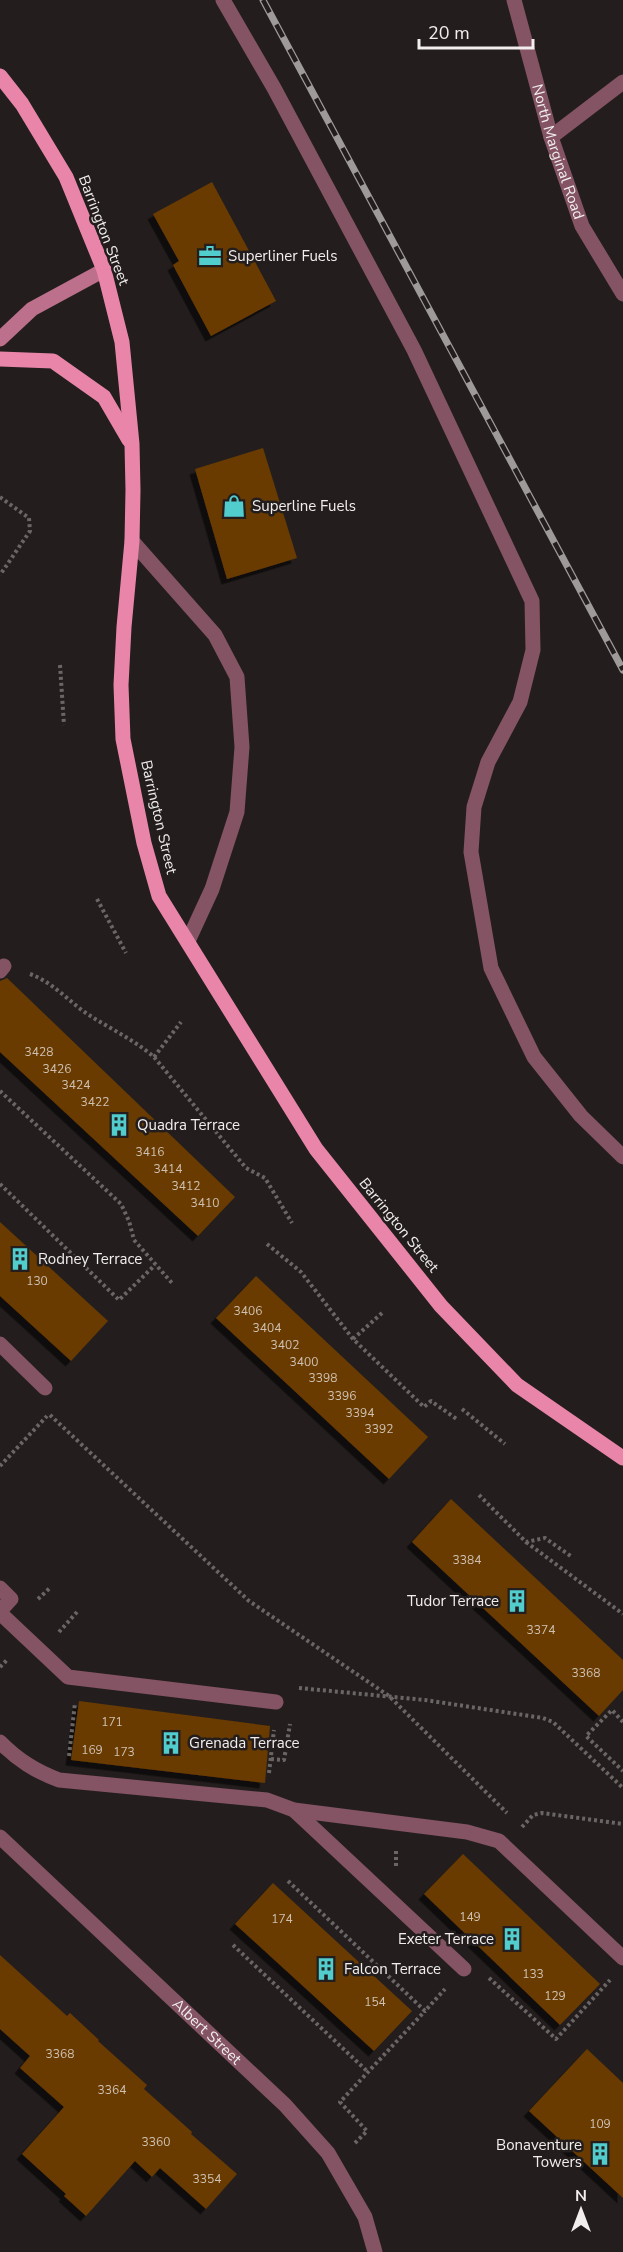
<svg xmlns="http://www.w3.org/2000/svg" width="623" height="2252" viewBox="0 0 623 2252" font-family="'Nunito Sans',sans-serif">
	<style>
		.building { fill: #693b00; filter: url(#shadow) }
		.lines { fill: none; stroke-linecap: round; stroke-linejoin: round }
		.path { stroke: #6a6665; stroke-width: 4; stroke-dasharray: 3 3; stroke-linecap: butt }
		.lane { stroke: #845364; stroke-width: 15 }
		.street { stroke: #845364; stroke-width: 15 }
		.secondary { stroke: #bd708b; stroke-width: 15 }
		.primary { stroke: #e985a9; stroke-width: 15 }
		.rail-casing { stroke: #9e9a99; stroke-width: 7 }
		.rail { stroke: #231e1d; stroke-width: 4.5; stroke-dasharray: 14; stroke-linecap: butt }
		.labels { text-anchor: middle; stroke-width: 5; stroke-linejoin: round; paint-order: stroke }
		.number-label { font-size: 12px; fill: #cfc1b2 }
		.street-label { font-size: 15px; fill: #f1eeed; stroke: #231e1d }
		.poi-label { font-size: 15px; fill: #f1eeed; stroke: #231e1d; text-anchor: start }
	</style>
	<defs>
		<filter id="shadow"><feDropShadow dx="-5.5" dy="5.5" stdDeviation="0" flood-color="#0009"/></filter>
	</defs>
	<rect width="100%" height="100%" fill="#231e1d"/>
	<g class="building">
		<path d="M212 182 276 301 211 336 173 265 179 261 153 214Z"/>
		<path d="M263 448 297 558 227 579 195 469Z"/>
		<path d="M7 978 235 1197 198 1236 0 1052V981Z"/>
		<path d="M0 1222 108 1321 71 1361 0 1296Z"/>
		<path d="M256 1276 428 1437 389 1479 216 1318Z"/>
		<path d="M451 1499 623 1660V1690L599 1716 412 1542Z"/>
		<path d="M79 1701 270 1726 265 1783 71 1760Z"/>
		<path d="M463 1854 600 1984 560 2025 424 1894Z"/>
		<path d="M273 1883 412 2011 374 2051 235 1924Z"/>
		<path d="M0 1955 67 2016 70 2013 99 2040 98 2041 147 2085 144 2089 192 2132 191 2134 237 2174 206 2209 160 2168 152 2177 135 2161 86 2216 64 2196 66 2194 22 2154 64 2107 20 2068 30 2056 0 2029Z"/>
		<path d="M587 2049 623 2083V2198L529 2111Z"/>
	</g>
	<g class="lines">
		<g class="path">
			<path d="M0 497 29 518 30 531 0 575"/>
			<path d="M60 665 64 725"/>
			<path d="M97 899 126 953"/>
			<path d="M30 974C50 981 66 998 83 1011 106 1027 132 1038 154 1057L246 1168 265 1178 292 1223"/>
			<path d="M154 1057 181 1022"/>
			<path d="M0 1091 121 1204 129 1221 134 1240 172 1283"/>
			<path d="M0 1184 119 1300 155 1265"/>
			<path d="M267 1244 301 1272 353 1339 424 1407 431 1401 458 1420"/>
			<path d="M353 1339 383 1312"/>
			<path d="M462 1409 505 1444"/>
			<path d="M50 1415 249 1601 389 1696 507 1813"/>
			<path d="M0 1466 47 1416"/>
			<path d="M479 1495 526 1542 545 1538 572 1557"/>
			<path d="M526 1542 623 1614"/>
			<path d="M38 1599 51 1587"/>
			<path d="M59 1632 77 1612"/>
			<path d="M0 1667 8 1659"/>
			<path d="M299 1688 425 1700 543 1718 553 1722 623 1788"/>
			<path d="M623 1722 612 1710 586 1736 623 1771"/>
			<path d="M69 1756 75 1703"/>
			<path d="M271 1759 284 1760 290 1724"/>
			<path d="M269 1773 274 1730"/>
			<path d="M522 1827 533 1815 542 1813 623 1824"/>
			<path d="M396 1851V1868"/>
			<path d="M288 1881 425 2011 445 1989"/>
			<path d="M233 1945 368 2072"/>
			<path d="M489 1978 556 2039 610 1980"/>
			<path d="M355 2143 367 2131 340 2102 425 2011"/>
		</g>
		<g class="lane">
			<path d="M223 0 274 88 414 350 532 601 533 650 520 702 488 762 474 807 471 852 491 968 534 1057 581 1116 623 1157"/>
			<path d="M551 137 623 82"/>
			<path d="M132 541 215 635 237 677 242 747 237 812 212 889 188 941"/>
			<path d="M0 971 4 966"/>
			<path d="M0 1344 45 1388"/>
			<path d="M0 1588 11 1599 0 1611"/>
			<path d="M0 1613 68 1677 276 1702"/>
			<path d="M0 1742C18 1760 35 1771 59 1780L267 1800 294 1810 467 1832 499 1841 623 1958"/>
			<path d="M294 1810 464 1969"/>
		</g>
		<g class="street">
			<path id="s1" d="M514 0 551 137 582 226 623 294"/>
			<path id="s2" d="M0 1837 285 2105 328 2153 365 2217 375 2252"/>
		</g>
		<path class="secondary" d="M0 339 32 309 104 270"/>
		<g class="primary">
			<path d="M0 76 22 104 66 177 104 270 122 342 132 444 133 490 132 541 124 627 121 685 123 739 144 843 159 896 316 1149 441 1306 517 1385 623 1458"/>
			<path d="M0 359 53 361 104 397 129 440"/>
		</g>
		<g class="rail-casing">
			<path id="rail" d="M263 0 623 670"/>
		</g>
		<use href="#rail" class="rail"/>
	</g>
	<defs>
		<g id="office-bare" transform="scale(1.8)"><path d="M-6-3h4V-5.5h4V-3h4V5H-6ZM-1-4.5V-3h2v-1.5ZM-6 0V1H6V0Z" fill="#52cdce" stroke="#231e1d" stroke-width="2.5" paint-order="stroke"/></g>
		<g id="shop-bare" transform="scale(1.8)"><path d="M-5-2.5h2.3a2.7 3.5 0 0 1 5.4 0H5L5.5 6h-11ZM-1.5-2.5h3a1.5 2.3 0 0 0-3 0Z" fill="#52cdce" stroke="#231e1d" stroke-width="2.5" paint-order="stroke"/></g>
		<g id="building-bare" transform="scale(1.8)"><path d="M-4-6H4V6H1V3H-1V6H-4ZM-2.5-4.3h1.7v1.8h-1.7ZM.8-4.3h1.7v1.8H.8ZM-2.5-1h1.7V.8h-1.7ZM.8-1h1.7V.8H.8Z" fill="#52cdce" stroke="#231e1d" stroke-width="2.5" paint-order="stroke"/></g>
	</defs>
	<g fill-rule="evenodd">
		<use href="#office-bare" x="210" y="256"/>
		<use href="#shop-bare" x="234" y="506"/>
		<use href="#building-bare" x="119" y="1125"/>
		<use href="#building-bare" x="20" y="1259"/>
		<use href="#building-bare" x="517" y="1601"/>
		<use href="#building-bare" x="171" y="1743"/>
		<use href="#building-bare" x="512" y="1939"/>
		<use href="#building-bare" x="326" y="1969"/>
		<use href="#building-bare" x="600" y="2154"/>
	</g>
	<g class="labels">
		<g class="number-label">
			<text x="39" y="1056">3428</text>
			<text x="57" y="1073">3426</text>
			<text x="76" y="1089">3424</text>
			<text x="95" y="1106">3422</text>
			<text x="150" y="1156">3416</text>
			<text x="168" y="1173">3414</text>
			<text x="186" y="1190">3412</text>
			<text x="205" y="1207">3410</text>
			<text x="37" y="1285">130</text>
			<text x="248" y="1315">3406</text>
			<text x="267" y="1332">3404</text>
			<text x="285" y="1349">3402</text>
			<text x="304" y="1366">3400</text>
			<text x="323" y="1382">3398</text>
			<text x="342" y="1400">3396</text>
			<text x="360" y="1417">3394</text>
			<text x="379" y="1433">3392</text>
			<text x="467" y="1564">3384</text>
			<text x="541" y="1634">3374</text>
			<text x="586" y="1677">3368</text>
			<text x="112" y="1726">171</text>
			<text x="92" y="1754">169</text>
			<text x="124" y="1756">173</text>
			<text x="470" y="1921">149</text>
			<text x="282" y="1923">174</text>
			<text x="533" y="1978">133</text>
			<text x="555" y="2000">129</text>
			<text x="375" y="2006">154</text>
			<text x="60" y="2058">3368</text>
			<text x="112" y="2094">3364</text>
			<text x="600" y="2128">109</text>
			<text x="156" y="2146">3360</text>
			<text x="207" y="2183">3354</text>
		</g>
		<g class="street-label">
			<text dy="5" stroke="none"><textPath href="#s1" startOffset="158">North Marginal Road</textPath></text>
			<text transform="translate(104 230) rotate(69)" y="5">Barrington Street</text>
			<text transform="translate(159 817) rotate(77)" y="5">Barrington Street</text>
			<text transform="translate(399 1225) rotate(51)" y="5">Barrington Street</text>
			<text dy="5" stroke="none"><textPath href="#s2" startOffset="284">Albert Street</textPath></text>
		</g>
		<g class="poi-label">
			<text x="228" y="261">Superliner Fuels</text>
			<text x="252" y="511">Superline Fuels</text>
			<text x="137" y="1130">Quadra Terrace</text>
			<text x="38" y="1264">Rodney Terrace</text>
			<text x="499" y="1606" text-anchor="end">Tudor Terrace</text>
			<text x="189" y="1748">Grenada Terrace</text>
			<text x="494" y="1944" text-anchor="end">Exeter Terrace</text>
			<text x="344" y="1974">Falcon Terrace</text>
			<text x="582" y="2150" text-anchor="end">Bonaventure<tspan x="582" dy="17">Towers</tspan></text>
		</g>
	</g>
	<g transform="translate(581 2210)" stroke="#231e1d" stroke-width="4.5" paint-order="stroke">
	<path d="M0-4.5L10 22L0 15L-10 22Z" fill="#f1eeed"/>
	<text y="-9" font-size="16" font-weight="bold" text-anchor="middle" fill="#f1eeed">N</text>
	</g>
	<path d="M419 39v9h114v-9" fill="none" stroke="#f1eeed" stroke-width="3"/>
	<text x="428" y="39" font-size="18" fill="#f1eeed" stroke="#231e1d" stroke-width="4.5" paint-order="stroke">20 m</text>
</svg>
